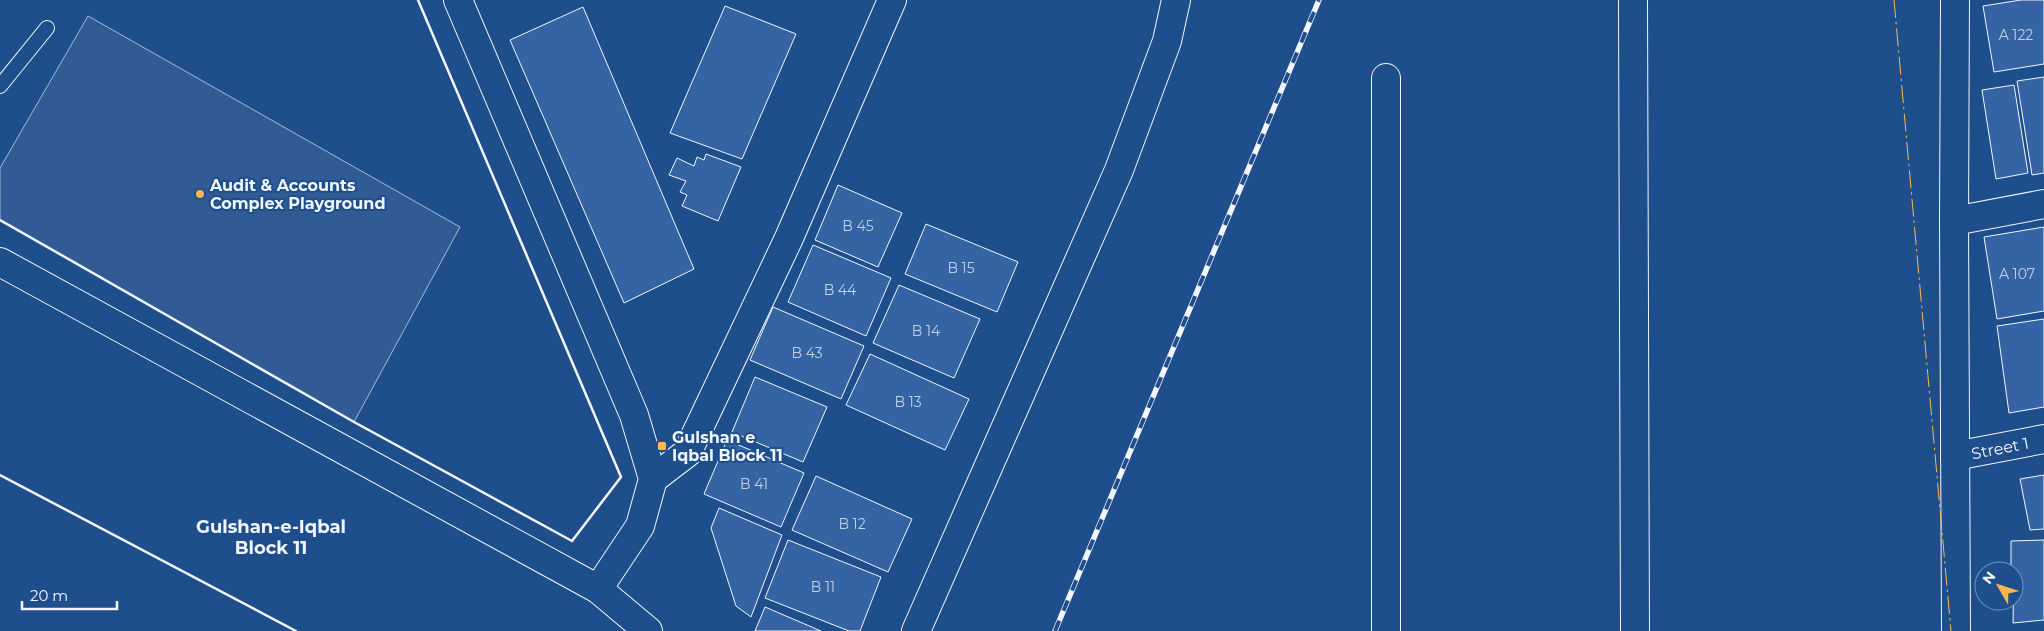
<svg xmlns="http://www.w3.org/2000/svg" width="2044" height="631" viewBox="0 0 2044 631" font-family="Montserrat,sans-serif">
	<style>
		.built { fill: #305b95; stroke: #a8bbd7 }
		.building { fill: #3563a3; stroke: #f2f6ff }
		.lines { fill: none; stroke-linecap: round; stroke-linejoin: round }
		.service-casing { stroke: #f2f6ff; stroke-width: 16 }
		.minor-casing { stroke: #f2f6ff; stroke-width: 30 }
		.service { stroke: #1f4e8c; stroke-width: 14 }
		.minor { stroke: #1f4e8c; stroke-width: 28 }
		.rail-casing { stroke: #f2f6ff; stroke-width: 5.5 }
		.rail { stroke: #1f4e8c; stroke-width: 4; stroke-dasharray: 11; stroke-linecap: butt }
		.wall { stroke: #f2f6ff; stroke-width: 2.5 }
		.power { stroke: #ffb74d; stroke-width: 1; stroke-dasharray: 18 4 2.5 4; stroke-linecap: butt }
		.poi-dot { fill: #ffb74d; stroke: #1f4e8c; stroke-width: 2 }
		.labels { text-anchor: middle; stroke-width: 4; stroke-linejoin: round; paint-order: stroke }
		.number-label { font-size: 14px; fill: #c3d1e8 }
		.poi-label { font-size: 16px; font-weight: bold; fill: #f2f6ff; stroke: #1f4e8c; text-anchor: start }
		.street-label { font-size: 16px; fill: #f2f6ff; stroke: #1f4e8c }
		.neighbourhood-label { font-size: 18px; font-weight: bold; fill: #f2f6ff; stroke: #1f4e8c }
	</style>
	<rect width="100%" height="100%" fill="#1f4e8c"/>
	<path class="built" d="M88 16 460 227 354 422 0 220V168Z"/>
	<g class="building">
		<path d="M2021 0H2044V64L1994 72 1983 6Z"/>
		<path d="M725 6 796 34 742 159 670 133Z"/>
		<path d="M583 7 694 269 624 303 510 40Z"/>
		<path d="M2044 77V173L2032 175 2017 81Z"/>
		<path d="M2014 85 2028 173 1996 179 1982 90Z"/>
		<path d="M706 154 741 167 718 221 682 206 687 195 680 192 686 181 669 175 677 158 694 166 697 157 704 160Z"/>
		<path d="M838 185 902 213 878 267 815 240Z"/>
		<path d="M926 224 1018 262 997 312 905 274Z"/>
		<path d="M2044 227V311L1997 319 1984 237Z"/>
		<path d="M813 245 891 278 866 336 788 302Z"/>
		<path d="M899 285 980 319 954 378 873 343Z"/>
		<path d="M773 307 864 346 841 399 750 360Z"/>
		<path d="M2044 319V407L2009 413 1997 326Z"/>
		<path d="M870 354 969 399 945 450 846 405Z"/>
		<path d="M755 377 827 407 803 462 732 432Z"/>
		<path d="M727 440 804 473 781 527 704 494Z"/>
		<path d="M2044 475V529L2030 530 2020 479Z"/>
		<path d="M816 476 912 519 888 572 792 530Z"/>
		<path d="M719 508 782 535 751 617 736 606 711 528Z"/>
		<path d="M788 540 881 577 860 631H849L765 598Z"/>
		<path d="M2044 540V620L2013 623 2014 571H2011V541Z"/>
		<path d="M765 607 821 631H755Z"/>
	</g>
	<g class="lines">
		<g class="service-casing">
			<path id="service" d="M0 86 47 28"/>
		</g>
		<g class="minor-casing">
			<g id="minor">
				<path d="M458 0 634 415 653 479 640 526 598 589"/>
				<path d="M1633 0 1635 631"/>
				<path d="M1955 0 1954 221 1956 631"/>
				<path d="M1386 78V631"/>
				<path d="M1954 221 2044 204"/>
				<path d="M0 262 598 589 648 631"/>
				<path d="M1955 456 2044 439"/>
				<path d="M653 479 687 453 789 238 892 0"/>
				<path d="M916 631 1119 170 1167 41 1176 0"/>
			</g>
		</g>
		<use href="#service" class="service"/>
		<use href="#minor" class="minor"/>
		<g class="rail-casing">
			<path id="rail" d="M1055 631 1319 0"/>
		</g>
		<use href="#rail" class="rail"/>
		<g class="wall">
			<path d="M0 220 354 422 572 541 621 477 418 0"/>
			<path d="M0 475 296 631"/>
		</g>
		<path class="power" d="M1894 0 1951 631"/>
	</g>
	<g class="poi-dot">
		<circle cx="200" cy="194" r="5"/>
		<rect x="657" y="441" width="10" height="10" rx="2.5"/>
	</g>
	<g class="labels">
		<g class="number-label">
			<text x="2016" y="40">A 122</text>
			<text x="858" y="231">B 45</text>
			<text x="961" y="273">B 15</text>
			<text x="2017" y="279">A 107</text>
			<text x="840" y="295">B 44</text>
			<text x="926" y="336">B 14</text>
			<text x="807" y="358">B 43</text>
			<text x="908" y="407">B 13</text>
			<text x="754" y="489">B 41</text>
			<text x="852" y="529">B 12</text>
			<text x="823" y="592">B 11</text>
		</g>
		<g class="poi-label">
			<text x="210" y="191">Audit &amp; Accounts<tspan x="210" dy="18">Complex Playground</tspan></text>
			<text x="672" y="443">Gulshan e<tspan x="672" dy="18">Iqbal Block 11</tspan></text>
		</g>
		<g class="street-label">
			<text transform="translate(2000 448) rotate(-11)" y="6">Street 1</text>
		</g>
		<g class="neighbourhood-label">
			<text x="271" y="533">Gulshan-e-Iqbal<tspan x="271" dy="21">Block 11</tspan></text>
		</g>
	</g>
	<g transform="translate(1999 586) rotate(309)"><circle r="24" fill="#1f4e8c" stroke="#7391ba"/>
	<path d="M0-4L9 19L0 12L-9 19Z" fill="#ffb74d"/>
	<text y="-8" font-size="14" font-weight="bold" text-anchor="middle" fill="#f2f6ff">N</text>
	</g>
	<path d="M22 601v8h95v-8" fill="none" stroke="#f2f6ff" stroke-width="2.5"/>
	<text x="30" y="601" font-size="15" fill="#f2f6ff" stroke="#1f4e8c" stroke-width="4" paint-order="stroke">20 m</text>
</svg>
